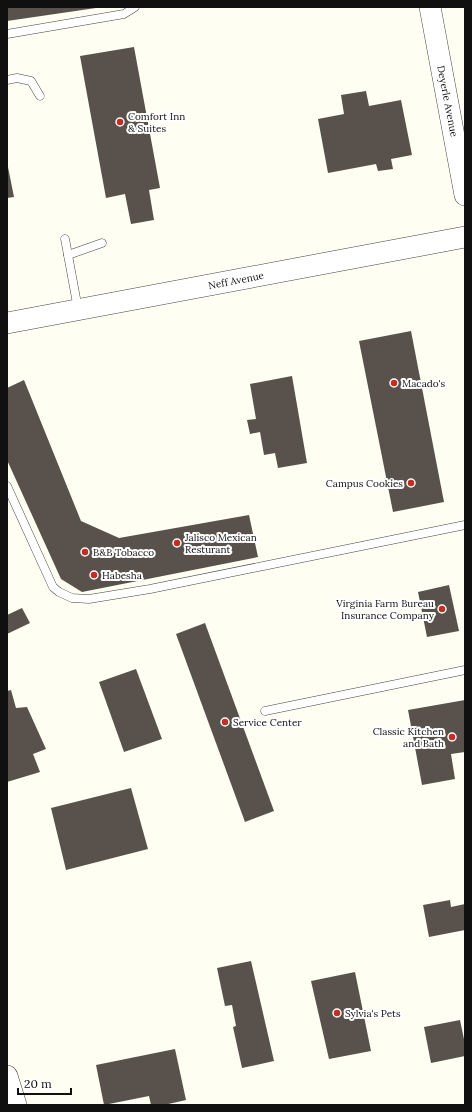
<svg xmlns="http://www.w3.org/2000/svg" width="472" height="1112" viewBox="0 0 472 1112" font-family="Lora,serif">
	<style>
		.building { fill: #59524c }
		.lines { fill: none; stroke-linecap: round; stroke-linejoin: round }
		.service-casing { stroke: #434343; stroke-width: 9 }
		.tertiary-casing { stroke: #434343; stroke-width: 22 }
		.service { stroke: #fff; stroke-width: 8 }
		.tertiary { stroke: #fff; stroke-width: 21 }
		.poi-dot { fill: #c42d24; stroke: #fff; stroke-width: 1.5 }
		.labels { text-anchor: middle; stroke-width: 4; stroke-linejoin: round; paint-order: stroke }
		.street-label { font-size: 10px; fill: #101010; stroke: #fff }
		.poi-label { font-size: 10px; fill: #101010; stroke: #fff; text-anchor: start }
	</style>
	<rect width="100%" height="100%" fill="#fffef2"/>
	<g class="building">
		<path d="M7 7H96V8L7 21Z"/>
		<path d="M134 47 160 188 149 190 154 220 131 224 125 194 106 198 80 56Z"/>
		<path d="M366 91 369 106 401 100 412 155 391 159 393 169 378 171 376 164 328 173 318 119 344 114 341 95Z"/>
		<path d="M7 162 14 197 7 198Z"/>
		<path d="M411 331 444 502 393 512 359 341Z"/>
		<path d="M292 376 307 463 278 468 275 453 264 455 260 432 250 434 247 420 256 419 250 384Z"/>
		<path d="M24 380 81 521 119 538 249 515 258 557 82 592 61 579 7 460V388Z"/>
		<path d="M449 585 459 631 427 637 418 592Z"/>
		<path d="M22 608 30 623 7 634V615Z"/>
		<path d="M205 623 274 811 245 822 176 634Z"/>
		<path d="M136 669 162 739 124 752 99 682Z"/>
		<path d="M11 690 16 708 27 707 46 749 33 754 40 772 7 782V691Z"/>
		<path d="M465 700V752L451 754 455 779 422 785 408 710Z"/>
		<path d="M131 788 148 849 66 870 51 808Z"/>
		<path d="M450 900 451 907 465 904V930L429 937 423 905Z"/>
		<path d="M251 961 274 1061 242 1068 233 1027 236 1026 232 1005 225 1006 217 968Z"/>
		<path d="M355 972 371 1051 329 1059 311 981Z"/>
		<path d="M460 1020 465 1044V1056L431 1063 424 1027Z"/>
		<path d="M175 1049 186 1100 164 1105H151L149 1096 104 1105 96 1065Z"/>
	</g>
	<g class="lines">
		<g class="service-casing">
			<g id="service">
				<path d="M7 34 124 14 135 7"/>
				<path d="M7 80 17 78 31 81 40 96"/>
				<path d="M65 239 68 255"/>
				<path d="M78 309 68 255 102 243"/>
				<path d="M7 486 53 587 59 592 72 598 89 599 150 589 465 525"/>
				<path d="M265 711 465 670"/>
			</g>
		</g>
		<g class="tertiary-casing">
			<g id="tertiary">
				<path d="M430 7 465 195"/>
				<path d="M7 323 465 237"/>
				<path d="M7 1076 16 1105"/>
			</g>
		</g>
		<use href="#service" class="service"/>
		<use href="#tertiary" class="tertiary"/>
	</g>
	<g class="poi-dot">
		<circle cx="120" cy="122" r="4"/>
		<circle cx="394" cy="383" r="4"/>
		<circle cx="411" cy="483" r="4"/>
		<circle cx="177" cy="543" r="4"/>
		<circle cx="85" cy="552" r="4"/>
		<circle cx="94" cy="575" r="4"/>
		<circle cx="442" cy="609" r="4"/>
		<circle cx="225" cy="722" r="4"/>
		<circle cx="452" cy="737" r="4"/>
		<circle cx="337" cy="1013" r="4"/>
	</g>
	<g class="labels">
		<g class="street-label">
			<text transform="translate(448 101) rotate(79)" y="4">Deyerle Avenue</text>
			<text transform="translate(236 280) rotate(-11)" y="4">Neff Avenue</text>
		</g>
		<g class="poi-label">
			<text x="128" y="120">Comfort Inn<tspan x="128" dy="12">&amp; Suites</tspan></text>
			<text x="402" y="387">Macado's</text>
			<text x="403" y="487" text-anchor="end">Campus Cookies</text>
			<text x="185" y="541">Jalisco Mexican<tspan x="185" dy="12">Resturant</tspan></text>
			<text x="93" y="556">B&amp;B Tobacco</text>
			<text x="102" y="579">Habesha</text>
			<text x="434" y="607" text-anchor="end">Virginia Farm Bureau<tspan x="434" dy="12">Insurance Company</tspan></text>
			<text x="233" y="726">Service Center</text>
			<text x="444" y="735" text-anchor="end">Classic Kitchen<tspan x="444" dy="12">and Bath</tspan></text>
			<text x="345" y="1017">Sylvia's Pets</text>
		</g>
	</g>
	<rect width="472" height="1112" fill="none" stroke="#101010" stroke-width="16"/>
	<path d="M18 1088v6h53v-6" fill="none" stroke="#101010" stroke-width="2"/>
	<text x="24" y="1088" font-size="12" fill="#101010" stroke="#ffffff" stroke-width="3" paint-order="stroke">20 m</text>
</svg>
